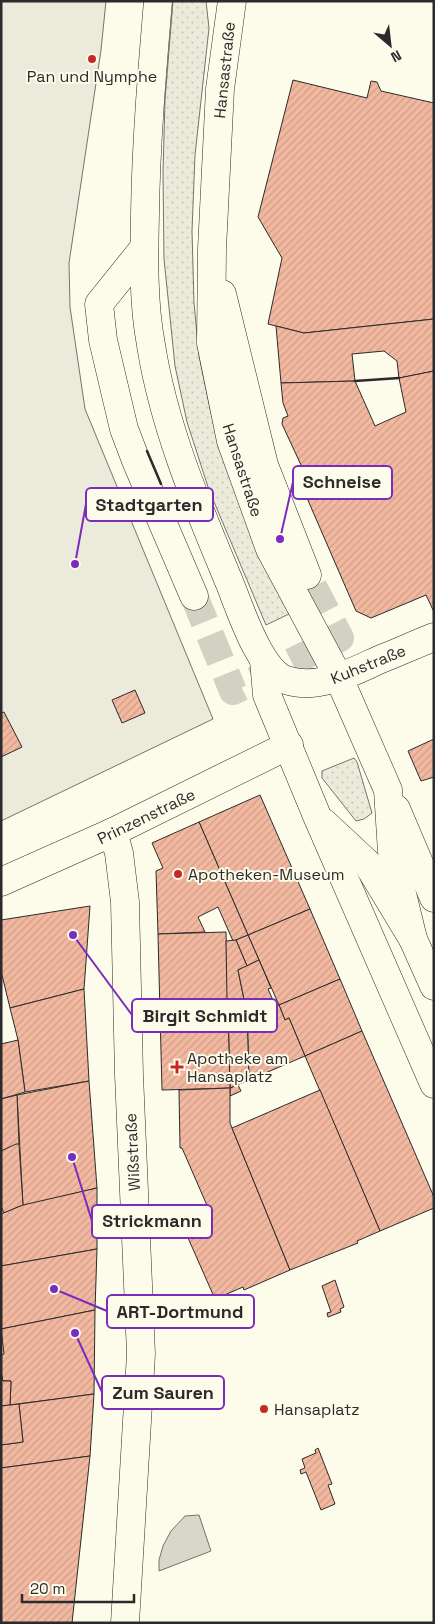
<svg xmlns="http://www.w3.org/2000/svg" width="435" height="1624" viewBox="0 0 435 1624" font-family="'Space Grotesk',sans-serif">
	<style>
		.grass { fill: url(#grass-dots); stroke: #74746e }
		.park { fill: #ecebdb; stroke: #74746e }
		.water { fill: #d8d7c9; stroke: #74746e }
		.building { fill: url(#building-hatch); stroke: #2b2b2b }
		.lines { fill: none; stroke-linecap: round; stroke-linejoin: round }
		.minor-tunnel { stroke: #d3d1c4; stroke-width: 28; stroke-dasharray: 28 14; stroke-linecap: butt }
		.minor-casing { stroke: #2b2b2b; stroke-width: 29 }
		.minor { stroke: #fdfbea; stroke-width: 28 }
		.wall { stroke: #2b2b2b; stroke-width: 2.5 }
		.poi-dot { fill: #c62828; stroke: #fdfbea; stroke-width: 2 }
		.labels { text-anchor: middle; stroke-width: 4; stroke-linejoin: round; paint-order: stroke }
		.street-label { font-size: 16px; fill: #2b2b2b; stroke: #fdfbea }
		.poi-label { font-size: 16px; fill: #2b2b2b; stroke: #fdfbea; text-anchor: start }
		.leader { fill: none; stroke: #7b2cbf; stroke-width: 2 }
		.callout-dot { fill: #7b2cbf; stroke: #fdfbea; stroke-width: 2 }
		.callout { fill: #fdfbea; stroke: #7b2cbf; stroke-width: 2 }
		.callout-label { font-size: 18px; text-anchor: middle; font-weight: bold; fill: #2b2b2b }
	</style>
	<defs>
		<pattern id="grass-dots" width="8" height="8" patternUnits="userSpaceOnUse" patternTransform="scale(1.25)"><rect width="8" height="8" fill="#ecebdb"/><path d="M2 2h.1M6 6h.1" fill="none" stroke="#cbcabc" stroke-width="1.8" stroke-linecap="round"/></pattern>
		<pattern id="building-hatch" width="6" height="6" patternUnits="userSpaceOnUse" patternTransform="scale(1.25)"><rect width="6" height="6" fill="#f2b8a0"/><path d="M-1 1l2-2M0 6l6-6M5 7l2-2" fill="none" stroke="#d09e8a"/></pattern>
	</defs>
	<rect width="100%" height="100%" fill="#fdfbea"/>
	<g class="grass">
		<path d="M173 1H206L209 28 195 155 192 231 194 303 199 356 211 413 224 455 289 614 266 625 209 490 187 422 175 366 164 259 163 172 165 100Z"/>
		<path d="M354 758 357 762 372 813 364 819 356 821 322 778V771Z"/>
	</g>
	<path class="park" d="M1 1H106L101 50 69 263 70 307 85 409 213 719 1 821Z"/>
	<path class="water" d="M199 1515 211 1551 159 1571V1560L163 1546 171 1531 185 1516Z"/>
	<g class="building">
		<path d="M293 80 367 98 371 81 377 82 381 91 434 103V319L304 333 268 324 282 258 258 217Z"/>
		<path d="M434 319V371L399 378 397 361 384 351 352 354 355 381 281 383 276 326 304 333Z"/>
		<path d="M434 371V612L426 595 371 618 356 611 297 475 301 465 282 424 283 418 288 416 283 403 281 383 355 381 375 426 406 412 399 378Z"/>
		<path d="M135 690 145 713 122 723 112 700Z"/>
		<path d="M4 712 22 747 1 757V713Z"/>
		<path d="M434 739V777L421 781 408 751Z"/>
		<path d="M260 795 310 909 248 935 199 822Z"/>
		<path d="M199 822 248 935 236 940 233 941 218 907 198 917 205 932 158 934 156 871 163 868 152 843Z"/>
		<path d="M90 906 84 989 10 1008 1 971V920Z"/>
		<path d="M310 909 340 979 279 1005 248 935Z"/>
		<path d="M226 932 228 1010 160 1013 158 934Z"/>
		<path d="M248 935 259 960 247 966 236 940Z"/>
		<path d="M236 940 247 966 238 970 244 999 227 1000 226 941Z"/>
		<path d="M259 960 271 988 268 989 276 1007 271 1008 246 1009 238 970Z"/>
		<path d="M340 979 362 1031 305 1056 289 1018 285 1020 279 1005Z"/>
		<path d="M84 989 89 1081 25 1092 18 1040 10 1008Z"/>
		<path d="M279 1005 285 1020 289 1018 305 1056 249 1080 247 1009 271 1008Z"/>
		<path d="M247 1009 249 1080 230 1088 228 1010Z"/>
		<path d="M228 1010 230 1088 162 1090 160 1013Z"/>
		<path d="M362 1031 434 1197V1208L380 1231 305 1056Z"/>
		<path d="M18 1040 25 1092 1 1099V1044Z"/>
		<path d="M89 1081 97 1188 23 1206 17 1095Z"/>
		<path d="M238 1085 241 1091 230 1096V1088Z"/>
		<path d="M230 1088V1123L290 1270 244 1290 243 1287 215 1299 181 1222 209 1210 182 1148H180L179 1090Z"/>
		<path d="M320 1090 380 1231 357 1241 358 1243 290 1270 232 1128Z"/>
		<path d="M17 1095 19 1144 1 1151V1099Z"/>
		<path d="M16 1144H19L23 1205 4 1213 1 1206V1151Z"/>
		<path d="M97 1188V1249L1 1266V1214L23 1205Z"/>
		<path d="M97 1249 95 1310 1 1329V1266Z"/>
		<path d="M335 1280 344 1307 340 1309 341 1312 328 1317 327 1313 331 1312 322 1286Z"/>
		<path d="M95 1310 94 1394 10 1405 11 1381H3L1 1373V1355L4 1354 1 1329Z"/>
		<path d="M1 1373 3 1381H11L10 1405 1 1406Z"/>
		<path d="M94 1394 90 1456 1 1468V1445L23 1442 19 1404Z"/>
		<path d="M19 1404 23 1442 1 1445V1406Z"/>
		<path d="M318 1448 332 1484 328 1485 335 1504 321 1510 306 1472 301 1474 300 1470 305 1468 302 1459 316 1453 315 1450Z"/>
		<path d="M90 1456 72 1623H1V1468Z"/>
	</g>
	<g class="lines">
		<path class="minor-tunnel" d="M194 596 233 691 340 638 307 575"/>
		<g class="minor-casing">
			<g id="minor">
				<path d="M158 1C152 72 146 143 145 214 144 258 143 302 151 345 164 428 198 507 230 584 240 609 260 671 286 680 318 691 352 672 381 659 399 652 416 644 434 637"/>
				<path d="M232 1 220 89 212 249 211 343 231 441 270 549 339 678 388 790 392 852 413 939"/>
				<path d="M144 248 99 304 103 340 124 429 137 463 194 596"/>
				<path d="M222 294 264 465 307 575"/>
				<path d="M264 660 267 695 317 816 434 1084"/>
				<path d="M396 809 434 898"/>
				<path d="M324 823 367 863 413 939 434 986"/>
				<path d="M113 832 119 853 125 902 129 1075 141 1354 125 1623"/>
				<path d="M1 882 113 832 289 745"/>
			</g>
		</g>
		<use href="#minor" class="minor"/>
		<g class="wall">
			<path d="M355 381 399 378"/>
			<path d="M147 451 161 484"/>
		</g>
	</g>
	<g class="poi-dot">
		<circle cx="92" cy="59" r="5"/>
		<circle cx="178" cy="874" r="5"/>
		<path d="M174.5 1059.5h5v5h5v5h-5v5h-5v-5h-5v-5h5z"/>
		<circle cx="264" cy="1409" r="5"/>
	</g>
	<g class="labels">
		<g class="street-label">
			<text transform="translate(224 70) rotate(-84)" y="6">Hansastraße</text>
			<text transform="translate(243 470) rotate(72)" y="6">Hansastraße</text>
			<text transform="translate(368 664) rotate(-22)" y="6">Kuhstraße</text>
			<text transform="translate(146 816) rotate(-26)" y="6">Prinzenstraße</text>
			<text transform="translate(132 1152) rotate(-93)" y="6">Wißstraße</text>
		</g>
		<g class="poi-label">
			<text x="92" y="82" text-anchor="middle">Pan und Nymphe</text>
			<text x="188" y="880">Apotheken-Museum</text>
			<text x="187" y="1064">Apotheke am<tspan x="187" dy="18">Hansaplatz</tspan></text>
			<text x="274" y="1415">Hansaplatz</text>
		</g>
	</g>
	<path class="leader" d="M280 539L293 482M75 564L86 504M73 935L132 1015M72 1157L92 1221M54 1289L107 1311M75 1333L102 1392"/>
	<g class="callout-dot">
		<circle cx="280" cy="539" r="5"/>
		<circle cx="75" cy="564" r="5"/>
		<circle cx="73" cy="935" r="5"/>
		<circle cx="72" cy="1157" r="5"/>
		<circle cx="54" cy="1289" r="5"/>
		<circle cx="75" cy="1333" r="5"/>
	</g>
	<g class="callout">
		<rect x="293" y="466" width="99" height="33" rx="5"/>
		<rect x="86" y="488" width="127" height="33" rx="5"/>
		<rect x="132" y="999" width="145" height="33" rx="5"/>
		<rect x="92" y="1205" width="120" height="33" rx="5"/>
		<rect x="107" y="1295" width="147" height="33" rx="5"/>
		<rect x="102" y="1376" width="122" height="33" rx="5"/>
	</g>
	<g class="callout-label">
		<text x="342" y="488">Schneise</text>
		<text x="149" y="511">Stadtgarten</text>
		<text x="205" y="1022">Birgit Schmidt</text>
		<text x="152" y="1227">Strickmann</text>
		<text x="180" y="1318">ART-Dortmund</text>
		<text x="163" y="1399">Zum Sauren</text>
	</g>
	<rect width="435" height="1624" fill="none" stroke="#2b2b2b" stroke-width="5"/>
	<g transform="translate(390 45) rotate(152)" stroke="#fdfbea" stroke-width="4" paint-order="stroke">
	<path d="M0-4L9 19L0 12L-9 19Z" fill="#2b2b2b"/>
	<text y="-8" font-size="14" font-weight="bold" text-anchor="middle" fill="#2b2b2b">N</text>
	</g>
	<path d="M22 1594v8h112v-8" fill="none" stroke="#2b2b2b" stroke-width="2.5"/>
	<text x="30" y="1594" font-size="15" fill="#2b2b2b" stroke="#fdfbea" stroke-width="4" paint-order="stroke">20 m</text>
</svg>
